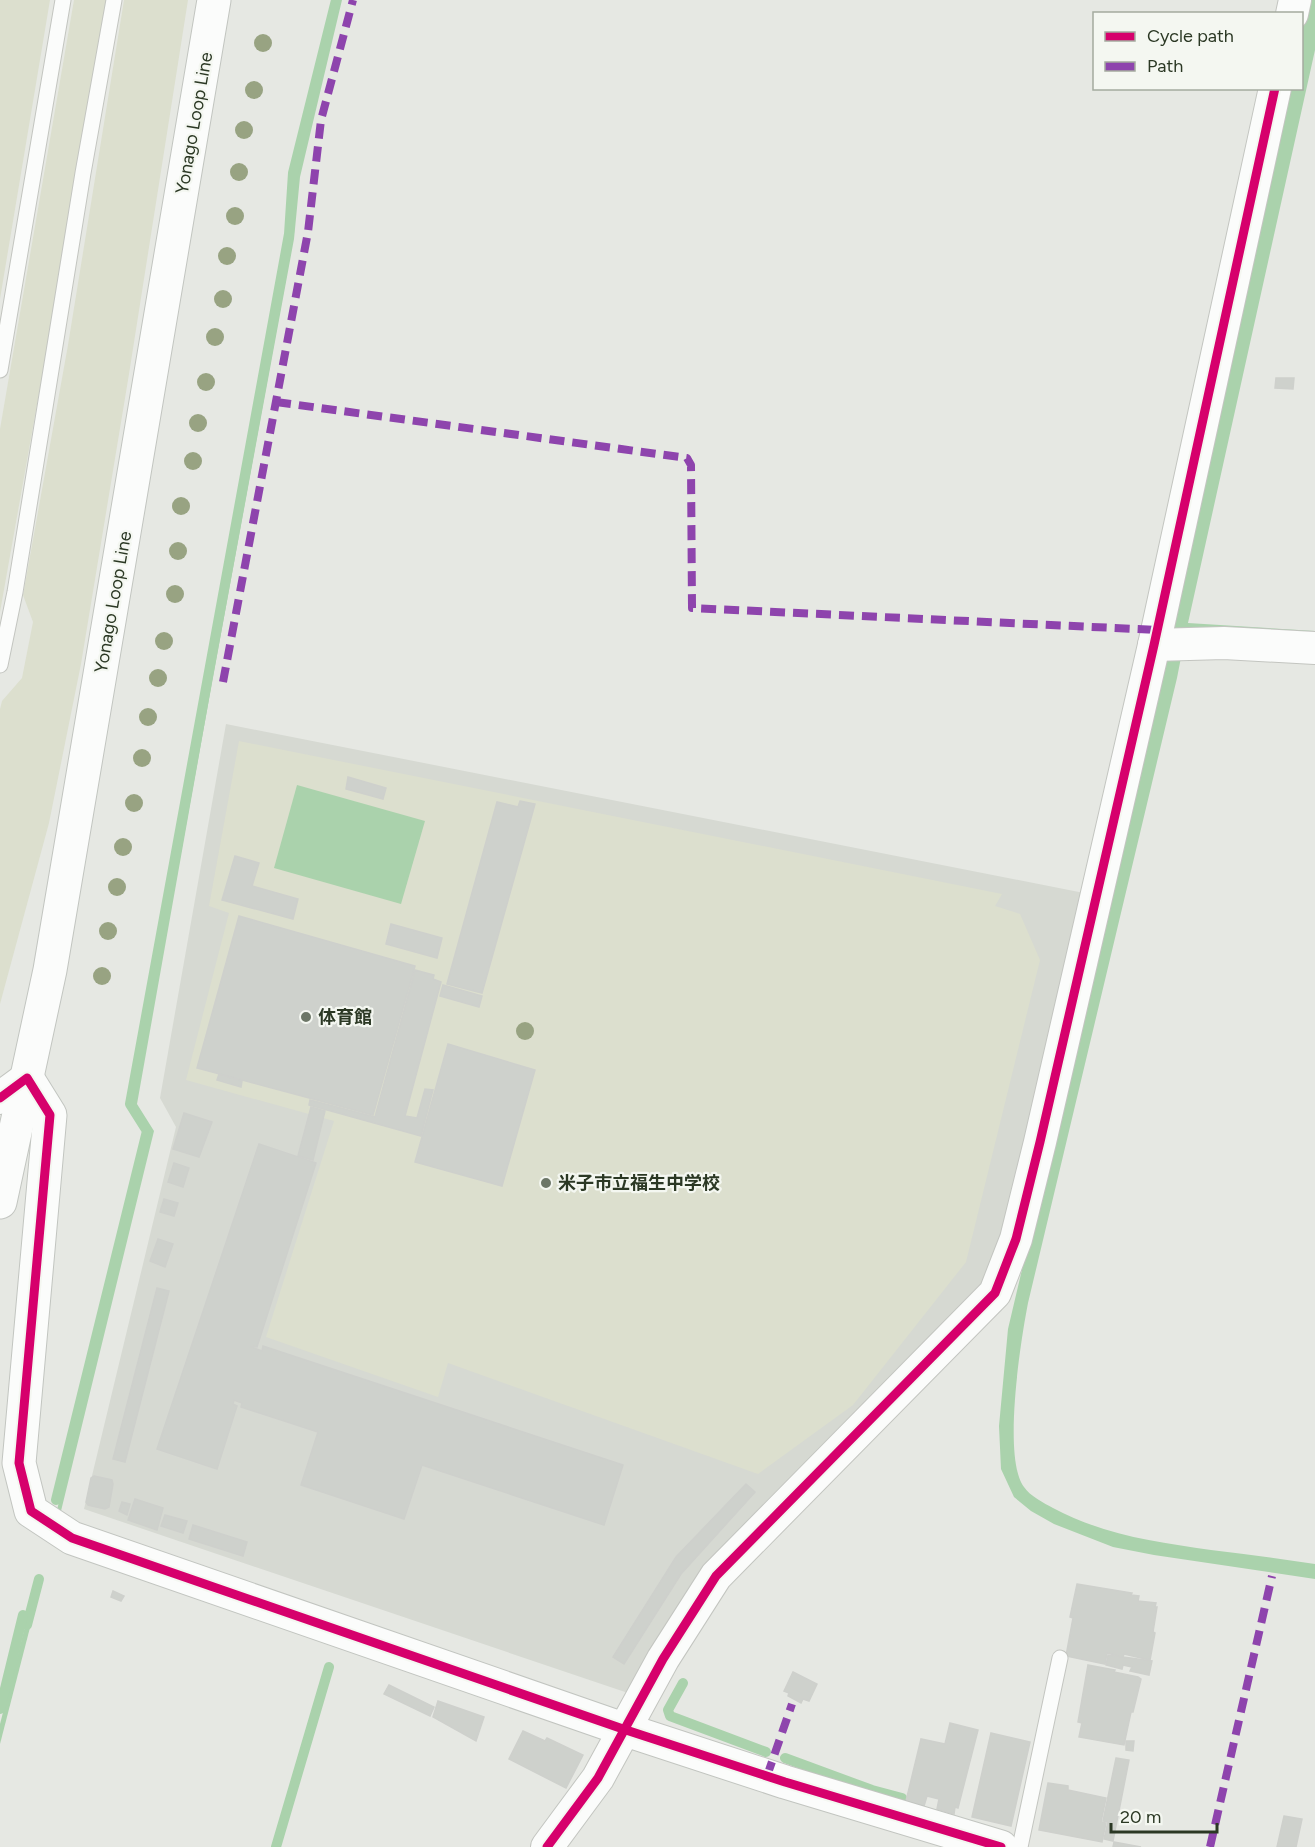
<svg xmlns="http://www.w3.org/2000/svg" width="1315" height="1847" viewBox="0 0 1315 1847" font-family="Figtree,'Noto Sans JP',sans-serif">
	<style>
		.built { fill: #d6d9d2 }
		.green { fill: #dcdfce }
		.water { fill: #aad2ac }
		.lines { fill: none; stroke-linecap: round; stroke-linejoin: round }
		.stream { stroke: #aad2ac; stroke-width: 10 }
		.building { fill: #ced1cc; stroke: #ced0cc; stroke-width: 1.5 }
		.lane-casing { stroke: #c3c5c0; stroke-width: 17 }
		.street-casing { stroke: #c3c5c0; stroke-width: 34 }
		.secondary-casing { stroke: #c2c5c0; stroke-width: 35 }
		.lane { stroke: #fbfcfb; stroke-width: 15 }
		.street { stroke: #fbfcfb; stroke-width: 32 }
		.secondary { stroke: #fbfcfb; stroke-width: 33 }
		.quiet { stroke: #8e44ad; stroke-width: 8; stroke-dasharray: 15 8; stroke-linecap: butt }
		.cycleway-casing { stroke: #f4f7f1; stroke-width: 13 }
		.cycleway { stroke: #d6006c; stroke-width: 9 }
		.tree { fill: #98a382 }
		.poi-dot { fill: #6c7667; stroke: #f4f7f1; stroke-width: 2 }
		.labels { text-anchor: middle; stroke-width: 4.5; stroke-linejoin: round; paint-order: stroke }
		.street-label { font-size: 18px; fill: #2b3824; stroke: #f4f7f1 }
		.poi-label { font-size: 18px; font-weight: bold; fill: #2b3824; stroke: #f4f7f1; text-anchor: start }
	</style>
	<rect width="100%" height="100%" fill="#e6e8e3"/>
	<path class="built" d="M226 724 1084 893 1008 1219 985 1283 869 1416 757 1512 691 1585 631 1694 84 1509 176 1127 160 1098Z"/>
	<g class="green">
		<path d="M0 0H50L0 299Z"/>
		<path d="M74 0H106L79 169 0 612V429Z"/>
		<path d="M124 0H188L129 374 81 664 49 823 0 1004V709L2 701 22 678 33 622 23 595 68 345Z"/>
		<path d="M239 741 1002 894 995 906 1020 914 1040 960 966 1262 853 1405 758 1474 448 1363 438 1397 266 1337 334 1121 186 1080 229 913 209 906Z"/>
	</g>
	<g class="water">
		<path d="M339 0H342L300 177 294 239 212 682 137 1104 154 1131 61 1511 57 1510 150 1130 133 1104 291 237 297 174Z"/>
		<path d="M1307 0H1315V50L1188 623 1315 631V638L1186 632 1177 678 1028 1303C1021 1339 1002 1458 1024 1487 1030 1496 1044 1503 1053 1508 1104 1535 1155 1542 1211 1550 1246 1554 1280 1559 1315 1564V1579L1154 1555 1113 1547 1054 1524 1031 1511 1014 1497 1001 1469 999 1426 1008 1329 1062 1100 1288 89 1302 88V25Z"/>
		<path d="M297 785 425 821 401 904 274 868Z"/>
		<path d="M29 1611 34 1612 0 1744V1724Z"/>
	</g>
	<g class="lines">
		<g class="stream">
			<path d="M56 1500 147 1131 130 1104 289 234 293 173 336 0"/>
			<path d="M27 1625 39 1579"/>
			<path d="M683 1683 668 1710 670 1716 766 1752"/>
			<path d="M0 1709 23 1615"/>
			<path d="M785 1758 872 1790 902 1798"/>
			<path d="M276 1847 329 1667"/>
		</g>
	</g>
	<g class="building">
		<path d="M1276 378H1294L1293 389 1275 388Z"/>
		<path d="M348 777 386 788 383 799 346 789Z"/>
		<path d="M520 801 535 804 482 993 447 984 497 802 518 807Z"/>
		<path d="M235 856 259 863 252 886 298 899 293 919 222 900Z"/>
		<path d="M239 916 415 966 373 1115 197 1068Z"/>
		<path d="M391 924 442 938 437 958 386 944Z"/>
		<path d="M415 970 434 975 433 979 441 982 405 1116 417 1118 425 1089 433 1090 421 1136 309 1105 310 1100 375 1117Z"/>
		<path d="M443 985 482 996 479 1007 440 996Z"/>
		<path d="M448 1044 535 1070 502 1186 415 1162Z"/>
		<path d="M219 1074 242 1081 241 1087 217 1080Z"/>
		<path d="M311 1107 325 1111 313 1160 298 1156Z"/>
		<path d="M184 1113 212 1122 199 1157 173 1149Z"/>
		<path d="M259 1144 316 1163 257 1347 252 1346 251 1347 262 1351 263 1346 623 1465 604 1525 422 1465 404 1519 301 1485 318 1432 241 1407 242 1403 234 1400 233 1404 237 1406 217 1469 157 1449Z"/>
		<path d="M174 1163 189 1168 183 1187 168 1182Z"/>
		<path d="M164 1199 178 1203 174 1216 160 1212Z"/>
		<path d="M158 1239 173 1244 165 1267 150 1261Z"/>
		<path d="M157 1288 169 1291 125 1462 113 1459Z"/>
		<path d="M94 1476 112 1480 113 1484 109 1507 105 1509 88 1505 86 1502 91 1478Z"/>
		<path d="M746 1484 755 1492 681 1574 624 1664 613 1657 676 1557Z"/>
		<path d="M135 1499 163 1508 157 1530 128 1520Z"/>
		<path d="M122 1502 130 1504 127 1515 119 1511Z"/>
		<path d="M165 1515 187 1521 183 1533 161 1526Z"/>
		<path d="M193 1525 247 1542 243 1556 189 1539Z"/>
		<path d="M1077 1584 1132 1593 1131 1595 1139 1596 1138 1601 1156 1603 1155 1607H1157L1153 1632 1155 1633 1150 1660 1124 1654 1123 1657 1107 1653 1105 1664 1066 1656 1073 1618 1070 1617Z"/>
		<path d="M113 1591 124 1596 121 1601 111 1597Z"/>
		<path d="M1108 1655 1152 1661 1149 1675 1130 1671 1132 1667 1123 1665 1122 1669 1106 1665Z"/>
		<path d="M1088 1665 1115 1670 1114 1672 1138 1677 1141 1679 1133 1712H1131L1124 1745 1079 1737 1082 1723 1078 1722Z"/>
		<path d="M793 1672 817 1684 809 1701 803 1699 801 1703 788 1696 789 1693 784 1691Z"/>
		<path d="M389 1685 434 1707 430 1716 384 1694Z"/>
		<path d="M438 1701 484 1717 476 1741 433 1717Z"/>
		<path d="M950 1723 978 1730 958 1808 955 1807 954 1814 937 1809 939 1799 927 1796 924 1806 906 1801 921 1739 945 1744Z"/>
		<path d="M523 1731 545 1741 547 1738 583 1755 566 1788 509 1759Z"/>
		<path d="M991 1733 1030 1742 1011 1826 972 1817Z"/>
		<path d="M1126 1741H1134L1133 1751 1126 1750Z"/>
		<path d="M1116 1758 1129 1760 1113 1841 1104 1839 1108 1822 1103 1821Z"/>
		<path d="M1048 1783 1068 1786V1790L1106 1798 1101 1822 1106 1823 1102 1842 1039 1830Z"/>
		<path d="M1284 1816 1302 1819 1296 1847H1277Z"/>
		<path d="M1114 1842 1141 1847H1113Z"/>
	</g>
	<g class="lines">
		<g class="lane-casing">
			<g id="lane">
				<path d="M0 370 63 0"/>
				<path d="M0 665 15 592 83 173 114 0"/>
				<path d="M1020 1847 1060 1658"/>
			</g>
		</g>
		<g class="street-casing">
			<g id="street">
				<path d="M1292 14 1295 0"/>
				<path d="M1154 645 1224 643 1315 648"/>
				<path d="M0 1098 27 1078"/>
				<path d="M547 1847 598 1778 663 1659 716 1576 995 1293 1016 1239 1040 1142 1154 645 1275 88"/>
			</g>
		</g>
		<g class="secondary-casing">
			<g id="secondary">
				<path d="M27 1078 50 1115 19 1463 31 1511 72 1538 623 1729 785 1782 1001 1847"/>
				<path d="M0 1202 50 970 214 0"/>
			</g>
		</g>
		<use href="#lane" class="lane"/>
		<use href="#street" class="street"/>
		<use href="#secondary" class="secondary"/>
		<g class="quiet">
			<path d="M276 402 687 458 691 465 692 608 1157 630"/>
			<path d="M223 682 308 232 321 120 353 0"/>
			<path d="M767 1776 792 1704"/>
			<path d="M1210 1847 1272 1576"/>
		</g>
		<g class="cycleway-casing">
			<g id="cycleway">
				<path d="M0 1098 27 1078 50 1115 19 1463 31 1511 72 1538 623 1729 785 1782 1001 1847"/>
				<path d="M547 1847 598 1778 663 1659 716 1576 995 1293 1016 1239 1040 1142 1154 645 1275 88"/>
			</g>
		</g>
		<use href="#cycleway" class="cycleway"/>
	</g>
	<g class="tree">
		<circle cx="263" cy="43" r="9"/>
		<circle cx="254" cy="90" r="9"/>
		<circle cx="244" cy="130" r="9"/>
		<circle cx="239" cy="172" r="9"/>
		<circle cx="235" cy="216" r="9"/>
		<circle cx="227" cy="256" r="9"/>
		<circle cx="223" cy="299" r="9"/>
		<circle cx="215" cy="337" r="9"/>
		<circle cx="206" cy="382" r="9"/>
		<circle cx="198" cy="423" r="9"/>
		<circle cx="193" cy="461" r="9"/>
		<circle cx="181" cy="506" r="9"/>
		<circle cx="178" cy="551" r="9"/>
		<circle cx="175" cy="594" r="9"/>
		<circle cx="164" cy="641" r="9"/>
		<circle cx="158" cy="678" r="9"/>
		<circle cx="148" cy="717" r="9"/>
		<circle cx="142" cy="758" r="9"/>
		<circle cx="134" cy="803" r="9"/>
		<circle cx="123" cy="847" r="9"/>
		<circle cx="117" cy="887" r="9"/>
		<circle cx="108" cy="931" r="9"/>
		<circle cx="102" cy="976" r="9"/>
		<circle cx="525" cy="1031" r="9"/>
	</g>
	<g class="poi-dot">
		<circle cx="306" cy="1017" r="6"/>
		<circle cx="546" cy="1183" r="6"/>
	</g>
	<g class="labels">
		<g class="street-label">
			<text transform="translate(194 123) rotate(-80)" y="6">Yonago Loop Line</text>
			<text transform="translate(113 602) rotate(-80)" y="6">Yonago Loop Line</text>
		</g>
		<g class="poi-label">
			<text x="318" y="1023">体育館</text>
			<text x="558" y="1189">米子市立福生中学校</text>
		</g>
	</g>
	<rect x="1093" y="12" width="210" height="78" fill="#f4f7f1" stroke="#a4ab9f" stroke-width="1.5"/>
	<rect x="1105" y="32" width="30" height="9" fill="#d6006c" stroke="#a4ab9f" stroke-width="1.5"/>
	<text x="1147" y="42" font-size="18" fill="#2b3824">Cycle path</text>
	<rect x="1105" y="62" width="30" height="9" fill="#8e44ad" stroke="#a4ab9f" stroke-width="1.5"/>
	<text x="1147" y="72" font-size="18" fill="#2b3824">Path</text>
	<path d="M1111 1823v9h106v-9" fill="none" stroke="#2b3824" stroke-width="3"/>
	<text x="1120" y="1823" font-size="18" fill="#2b3824" stroke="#f4f7f1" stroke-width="4.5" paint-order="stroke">20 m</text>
</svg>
